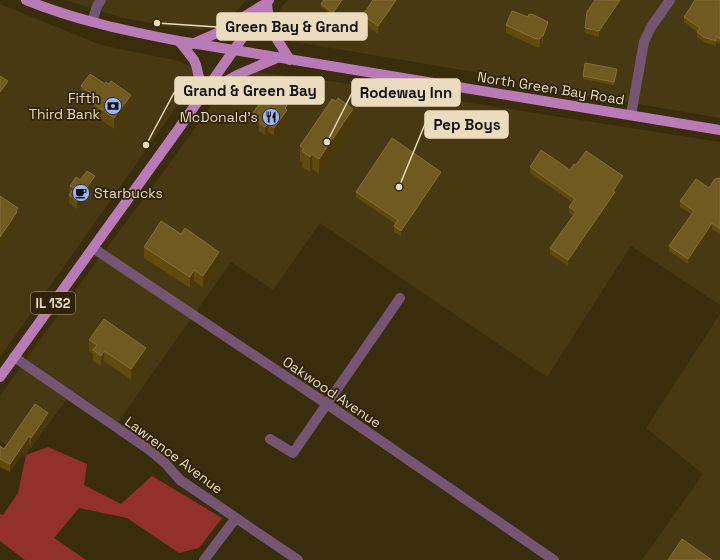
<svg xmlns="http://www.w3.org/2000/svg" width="720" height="560" viewBox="0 0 720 560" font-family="'Space Grotesk',sans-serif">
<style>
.built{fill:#483912}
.forest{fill:#92312c}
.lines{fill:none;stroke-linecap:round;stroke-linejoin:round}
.minor{stroke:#745674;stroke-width:10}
.major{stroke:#b87bb8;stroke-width:10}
.wall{fill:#604b0d}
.shaded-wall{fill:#4b3805}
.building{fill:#6f5b20;stroke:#826f39}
.labels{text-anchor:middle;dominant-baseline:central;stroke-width:3.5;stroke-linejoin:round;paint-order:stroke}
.shield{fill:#302302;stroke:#b2a485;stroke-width:1}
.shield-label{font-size:13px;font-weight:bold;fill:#eadcbd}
.street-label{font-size:14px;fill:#eadcbd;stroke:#302302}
.poi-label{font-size:14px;fill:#eadcbd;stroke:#302302;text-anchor:end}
.leader{fill:none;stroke:#eadcbd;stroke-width:1.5}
.callout-dot{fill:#eadcbd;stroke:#302302;stroke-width:1.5}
.callout{fill:#eadcbd;stroke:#eadcbd;stroke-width:1.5}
.callout-label{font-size:15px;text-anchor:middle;font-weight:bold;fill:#111}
</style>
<rect width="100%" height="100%" fill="#3a2d0c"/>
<path class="built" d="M65 0H246L226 23 216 28 201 30 166 26 123 18Z
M288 0H720V118L531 86 486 74 290 41 281 36 277 32 276 25 277 16 281 8Z
M0 4 101 45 179 61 191 67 193 73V79L187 92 0 357Z
M255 72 337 82 720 142V305L631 246 547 377 320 223 273 290 231 262 118 422 73 391 24 457 0 441V396L94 265 162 174 218 96 228 85 242 76Z
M720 314V560H642L703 474 646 428Z"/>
<path class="forest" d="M48 447 87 464 84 485 121 504 152 476 222 518 199 548 179 553 127 518 79 508 54 538 86 560H25L0 541V514L3 515 18 493 26 455Z"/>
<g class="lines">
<path class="minor" d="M92 22 97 6 101 0
M631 115 644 42 651 27 670 0
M93 248 327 404 554 560
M14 357 148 449 165 463 180 480 298 560
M270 439 293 453 400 298
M204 560 236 518"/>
<path class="major" d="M26 0C75 20 127 31 179 41L720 130
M267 3 269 23 273 33 290 60
M179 41 194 60 196 65 203 94
M192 44 217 33 263 5
M207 92 237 75 277 58
M0 377 177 131 269 0"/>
</g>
<path class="wall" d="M344 0 333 16 321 7V4Z
M401 0 378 34 363 23V15Z
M595 0H624L599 37 585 33V28Z
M720 0V44L716 42V46L704 42 697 37V32L684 22V17Z
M506 25 548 30 543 44 542 43 540 47H536L506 33Z
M617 72 614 85 583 79V76Z
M81 86 131 106 114 129 94 115V106L81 97Z
M263 96 287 105V118L274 136 268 132 265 135 259 131V126L253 121V113L263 99Z
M353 124 319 174 312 169 310 172 302 167V162L300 161V146Z
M576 165 623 182 615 193V198L568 266 550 254V248L573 216 569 213V207L572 202 530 173V167L570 170Z
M441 177 401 236 394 232V226L396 224 356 197V192Z
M720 178V234L712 229 688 264 669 251V246L691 214 680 207V201L709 188Z
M80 180 95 184 77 209 69 203 70 186Z
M144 247 219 263 203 287 194 281 190 288 144 258Z
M89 340 146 358 131 380 104 361 101 366 93 361V354L89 351Z
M48 421 31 446 29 444 10 472 0 467V446L4 449Z"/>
<path class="shaded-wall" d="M342 0H344L333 16V13Z
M396 0H401L378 34V26Z
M620 0H624L599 37V31Z
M548 22V30L543 44V36Z
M542 35V43L540 47V39Z
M8 81V89L0 100V92Z
M131 95V106L114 129V118Z
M287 102V106V105V118L274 136V128L285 108Z
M353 109V124L319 174V159Z
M268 124V132L265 135V127Z
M312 154V169L310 172V157Z
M441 172V177L401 236V231Z
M95 176V184L77 209V201Z
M623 176V182L615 193V198L568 266V260L613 191Z
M18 208 17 220 0 245V237Z
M712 223V229L688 264V259Z
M219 252V263L203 287V276Z
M194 270V281L190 288V277Z
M146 348V358L131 380V369Z
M104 351V361L101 366V356Z
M48 413V421L31 446V438Z
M29 436V444L10 472V464Z"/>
<path class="building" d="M324 0H342L333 13 321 4Z
M373 0H396L378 26 363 15Z
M595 0H620L599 31 585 28 587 12Z
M695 0H720V39L716 36V41L704 37 697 32 700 28 684 17Z
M512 11 528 17 529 14 534 15 548 22 543 36 542 35 540 39H536L506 25Z
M585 63 617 69 614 82 583 76Z
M90 74 105 84 106 82 109 84 111 81 131 95 114 118 94 104 97 100 95 98 96 97 81 86Z
M0 76 8 81 0 92Z
M268 89 287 102 286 104 287 105 285 108 287 110 274 128 268 124 265 127 259 123 261 119 253 113 264 97 263 96Z
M338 98 353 109 319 159 312 154 310 157 302 151 304 149 300 146 332 99 336 101Z
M392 138 441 172 401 231 394 226 398 220 356 192Z
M541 150 570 170 574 164 576 165 586 151 623 176 613 191 615 192 568 260 550 248 576 212 569 207 575 199 530 167Z
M87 171 95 176 77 201 69 195 74 188 70 186 76 177 80 180Z
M720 178V229L712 223 688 259 669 246 694 211 680 201 696 179 709 188 715 179Z
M0 196 18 208 16 211 17 212 0 237Z
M161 221 181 234 185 228 219 252 203 276 194 270 190 277 144 247Z
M104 319 146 348 131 369 104 351 101 356 93 350 97 345 89 340Z
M35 404 48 413 31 438 29 436 10 464 0 459V446L4 449Z
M682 539 712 560H668Z"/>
<defs>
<symbol id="bank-disc" viewBox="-11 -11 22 22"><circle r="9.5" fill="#98b6fd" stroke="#302302"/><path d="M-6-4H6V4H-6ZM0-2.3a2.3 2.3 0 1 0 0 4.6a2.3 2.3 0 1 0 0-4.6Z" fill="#111"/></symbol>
<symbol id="restaurant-disc" viewBox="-11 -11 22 22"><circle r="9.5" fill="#98b6fd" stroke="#302302"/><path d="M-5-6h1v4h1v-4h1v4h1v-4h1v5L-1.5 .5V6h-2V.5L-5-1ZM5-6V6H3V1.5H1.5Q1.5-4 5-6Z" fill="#111"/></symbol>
<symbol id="cafe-disc" viewBox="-11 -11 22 22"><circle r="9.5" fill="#98b6fd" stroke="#302302"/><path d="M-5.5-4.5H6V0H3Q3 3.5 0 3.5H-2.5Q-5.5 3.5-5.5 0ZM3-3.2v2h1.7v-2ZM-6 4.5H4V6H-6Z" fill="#111"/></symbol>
</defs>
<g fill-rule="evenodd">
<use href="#bank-disc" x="103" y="96" width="20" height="20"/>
<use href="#restaurant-disc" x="261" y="107" width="20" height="20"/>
<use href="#cafe-disc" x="71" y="183" width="20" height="20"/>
</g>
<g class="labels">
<rect class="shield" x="31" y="292" width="44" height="22" rx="3"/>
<g class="shield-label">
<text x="53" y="303">IL 132</text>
</g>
<g class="street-label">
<text transform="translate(551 88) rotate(9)">North Green Bay Road</text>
<text transform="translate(332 392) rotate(34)">Oakwood Avenue</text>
<text transform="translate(174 455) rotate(37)">Lawrence Avenue</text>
</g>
<g class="poi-label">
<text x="100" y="98">Fifth<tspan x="100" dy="16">Third Bank</tspan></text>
<text x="258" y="117">McDonald's</text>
<text x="94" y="193" text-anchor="start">Starbucks</text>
</g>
</g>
<path class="leader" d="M157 23L217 27M146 145L175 91M327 142L352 93M399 187L425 124"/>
<g class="callout-dot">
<circle cx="157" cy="23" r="4"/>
<circle cx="146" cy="145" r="4"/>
<circle cx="327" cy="142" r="4"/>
<circle cx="399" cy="187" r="4"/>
</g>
<g class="callout">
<rect x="217" y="13" width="150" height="27" rx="4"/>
<rect x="175" y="77" width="149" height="27" rx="4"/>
<rect x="352" y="79" width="108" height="27" rx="4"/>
<rect x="425" y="111" width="83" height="27" rx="4"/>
</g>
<g class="callout-label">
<text x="292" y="32">Green Bay &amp; Grand</text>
<text x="250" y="96">Grand &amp; Green Bay</text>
<text x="406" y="98">Rodeway Inn</text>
<text x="467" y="130">Pep Boys</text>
</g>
</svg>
